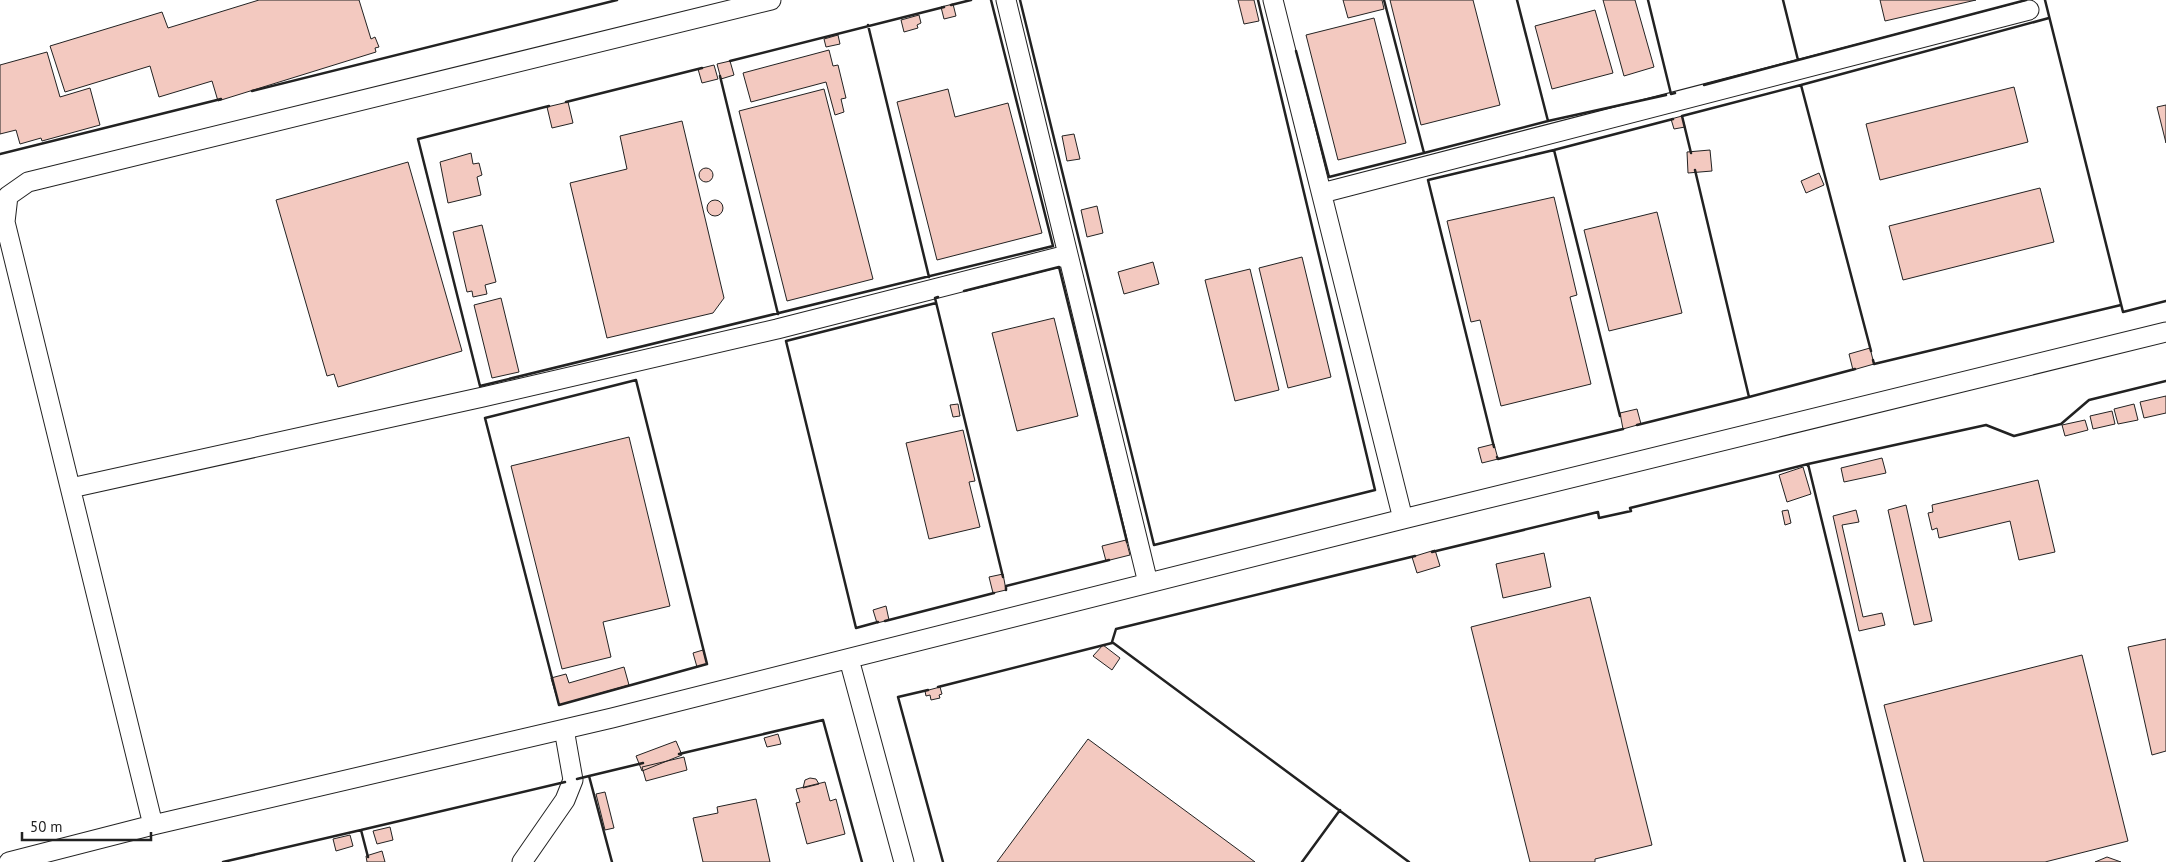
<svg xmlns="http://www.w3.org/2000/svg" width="2166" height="862" viewBox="0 0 2166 862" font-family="'PT Sans',sans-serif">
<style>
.building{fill:#f3c9c0;stroke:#222}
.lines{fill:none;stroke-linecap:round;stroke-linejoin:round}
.minor-casing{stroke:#222;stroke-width:21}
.minor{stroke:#fff;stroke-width:19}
.wall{stroke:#222;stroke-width:2.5}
</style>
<rect width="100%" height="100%" fill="#fff"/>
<path class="building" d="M259 0H359L371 39 375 37 379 47 375 48 376 52 218 101 212 81 159 97 150 66 65 92 50 46 162 12 168 28Z
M1238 0H1254L1259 21 1244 24Z
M1343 0H1382L1384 9 1348 18Z
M1390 0H1473L1500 105 1421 125Z
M1603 0H1635L1654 67 1624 76Z
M1880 0H1976L1885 21Z
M953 4 956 16 944 19 941 7Z
M1595 10 1613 73 1552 89 1535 26Z
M919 15 921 23 917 25 918 28 904 32 901 20Z
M1374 18 1406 143 1338 160 1306 35Z
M838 35 840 44 826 47 824 39Z
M829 50 833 66 838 65 846 98 841 99 844 112 835 115 826 82 751 102 743 73Z
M47 52 60 97 90 88 100 125 42 141 41 138 20 144 16 130 0 134V65Z
M730 61 734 75 721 79 717 64Z
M714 65 718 79 702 83 698 69Z
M2014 87 2028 142 1880 180 1866 124Z
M824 89 873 279 787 301 739 111Z
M948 89 955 117 1008 103 1042 233 937 260 897 102Z
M568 102 573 123 552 128 547 107Z
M2166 105V143L2157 107Z
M1682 116 1685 127 1674 129 1671 119Z
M682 121 724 298 713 313 607 338 570 183 627 169 620 136Z
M1074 134 1080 159 1067 161 1062 136Z
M1710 150 1712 171 1688 173 1687 152Z
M471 153 473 164 479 163 482 175 477 177 481 195 448 203 440 162Z
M408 162 462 351 338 387 334 374 327 376 276 200Z
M699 175a7 7 0 1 1 14 0a7 7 0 1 1-14 0Z
M1819 173 1824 185 1806 193 1801 181Z
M2040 188 2054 242 1903 280 1889 226Z
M1554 197 1577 295 1570 297 1591 384 1501 406 1480 320 1471 322 1447 221Z
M707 208a8 8 0 1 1 16 0a8 8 0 1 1-16 0Z
M1097 206 1103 233 1087 237 1081 210Z
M1657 212 1682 313 1609 331 1584 230Z
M482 225 496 282 485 285 487 294 473 297 472 291 467 292 453 232Z
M1302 257 1331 377 1288 388 1259 268Z
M1153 262 1159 284 1124 294 1118 272Z
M1250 269 1279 390 1235 401 1205 280Z
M501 298 519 372 492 378 474 305Z
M1054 318 1078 416 1017 431 992 333Z
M1870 348 1874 364 1853 370 1849 354Z
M2166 396V413L2144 418 2140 402Z
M958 404 960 416 953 417 950 405Z
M2134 404 2138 420 2118 424 2114 409Z
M1637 409 1641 424 1623 429 1620 413Z
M2112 411 2115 424 2093 429 2090 416Z
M2085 420 2088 430 2065 436 2062 425Z
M963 430 975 481 969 482 980 527 929 539 906 443Z
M629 437 670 606 603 622 611 657 562 669 511 466Z
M1494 444 1498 459 1482 463 1478 448Z
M1882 458 1886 473 1844 482 1841 468Z
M1803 467 1811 494 1787 502 1779 475Z
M2038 480 2055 552 2019 560 2010 521 1939 538 1937 528 1932 530 1928 513 1933 512 1932 505Z
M1906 505 1932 621 1914 625 1888 510Z
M1788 510 1791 523 1785 525 1782 511Z
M1856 510 1859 522 1842 525 1863 617 1882 613 1885 625 1859 631 1833 516Z
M1126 540 1130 555 1106 561 1102 546Z
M1435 550 1440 566 1417 573 1412 557Z
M1544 553 1551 587 1503 598 1496 564Z
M1003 574 1006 590 993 593 989 577Z
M1590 597 1652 845 1595 859V862H1530L1471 627Z
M886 606 889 620 877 623 873 610Z
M2166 639V751L2152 755 2128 647Z
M1103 645 1120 658 1112 670 1093 656Z
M703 650 707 664 697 667 693 653Z
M2082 655 2128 841 2045 862H1924L1884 705Z
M624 667 629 685 559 705 551 678 566 674 569 683Z
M940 687 942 694 939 695 940 698 931 700 930 695 926 696 925 691Z
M778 734 781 744 767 747 764 738Z
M1088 739 1255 862H997Z
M676 741 682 755 642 771 636 756Z
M684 757 687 770 646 781 642 767Z
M810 778 816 779 819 784 803 788 805 780Z
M825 782 830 801 836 799 845 834 807 844 796 803 800 802 796 789Z
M605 792 614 828 605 830 596 794Z
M756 799 770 862H703L693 818 718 813 717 807Z
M390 827 393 840 377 844 373 831Z
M350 835 353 846 336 851 333 839Z
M382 851 385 862H367L366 856Z
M2107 857 2121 862H2095Z"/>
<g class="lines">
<defs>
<path id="minor" d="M1006 0 1148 583
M1273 0 1403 519
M1322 193 2029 10
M71 488 483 397 777 329 1067 255
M849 659 904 862
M153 825 5 222 8 196 28 182 771 0
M9 862 153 825 612 718 1403 519 2166 332
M522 862 565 800 573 780 564 729"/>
</defs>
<use href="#minor" class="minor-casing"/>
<use href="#minor" class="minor"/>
<path class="wall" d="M1020 0 1154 545 1375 490 1258 0
M1384 0 1424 153 1548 121
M1517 0 1548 121 1666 95
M1648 0 1671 94 1675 93
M1783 0 1798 60 2026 0
M2045 0 2123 312 2166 301
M951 5 971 0
M868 25 929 277
M1296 51 1329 177 1424 153
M730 61 944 7
M720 76 778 314
M1704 85 1798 60
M252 91 617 0
M566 102 702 68
M549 106 418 139 480 386 1053 246 991 0
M1691 153 1682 116 1801 85
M0 154 221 99
M1695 170 1749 397 1855 369
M964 291 1059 267 1127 542
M938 297 935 298 1003 577
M1871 351 1801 85 2049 18
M1873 360 1874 364 2121 305
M636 380 707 664 559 705 485 418Z
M1620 416 1554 150 1673 119
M1637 425 1749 397
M1494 447 1428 180 1554 150
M1497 457 1498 459 1623 429
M1808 466V464L1986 425 2014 436 2061 424 2089 400 2166 381
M1432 552 1598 512 1599 518 1631 511 1630 508 1808 464 1905 862
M1006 590V586L1109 560
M885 621 994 593
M878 622 856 628 786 341 936 303
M938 687 1112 643
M928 690 898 697 943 862
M679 754 823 720 862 862
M589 776 643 763
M577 779 589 776 612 862
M361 830 565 782
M223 862 361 830 368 857
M1302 862 1340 810
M1409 862 1112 642 1116 629 1415 556"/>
</g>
<path d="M22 832v8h129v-8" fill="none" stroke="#222222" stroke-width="2.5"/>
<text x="30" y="832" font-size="15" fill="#222222" stroke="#ffffff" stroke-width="4" paint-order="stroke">50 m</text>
</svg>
